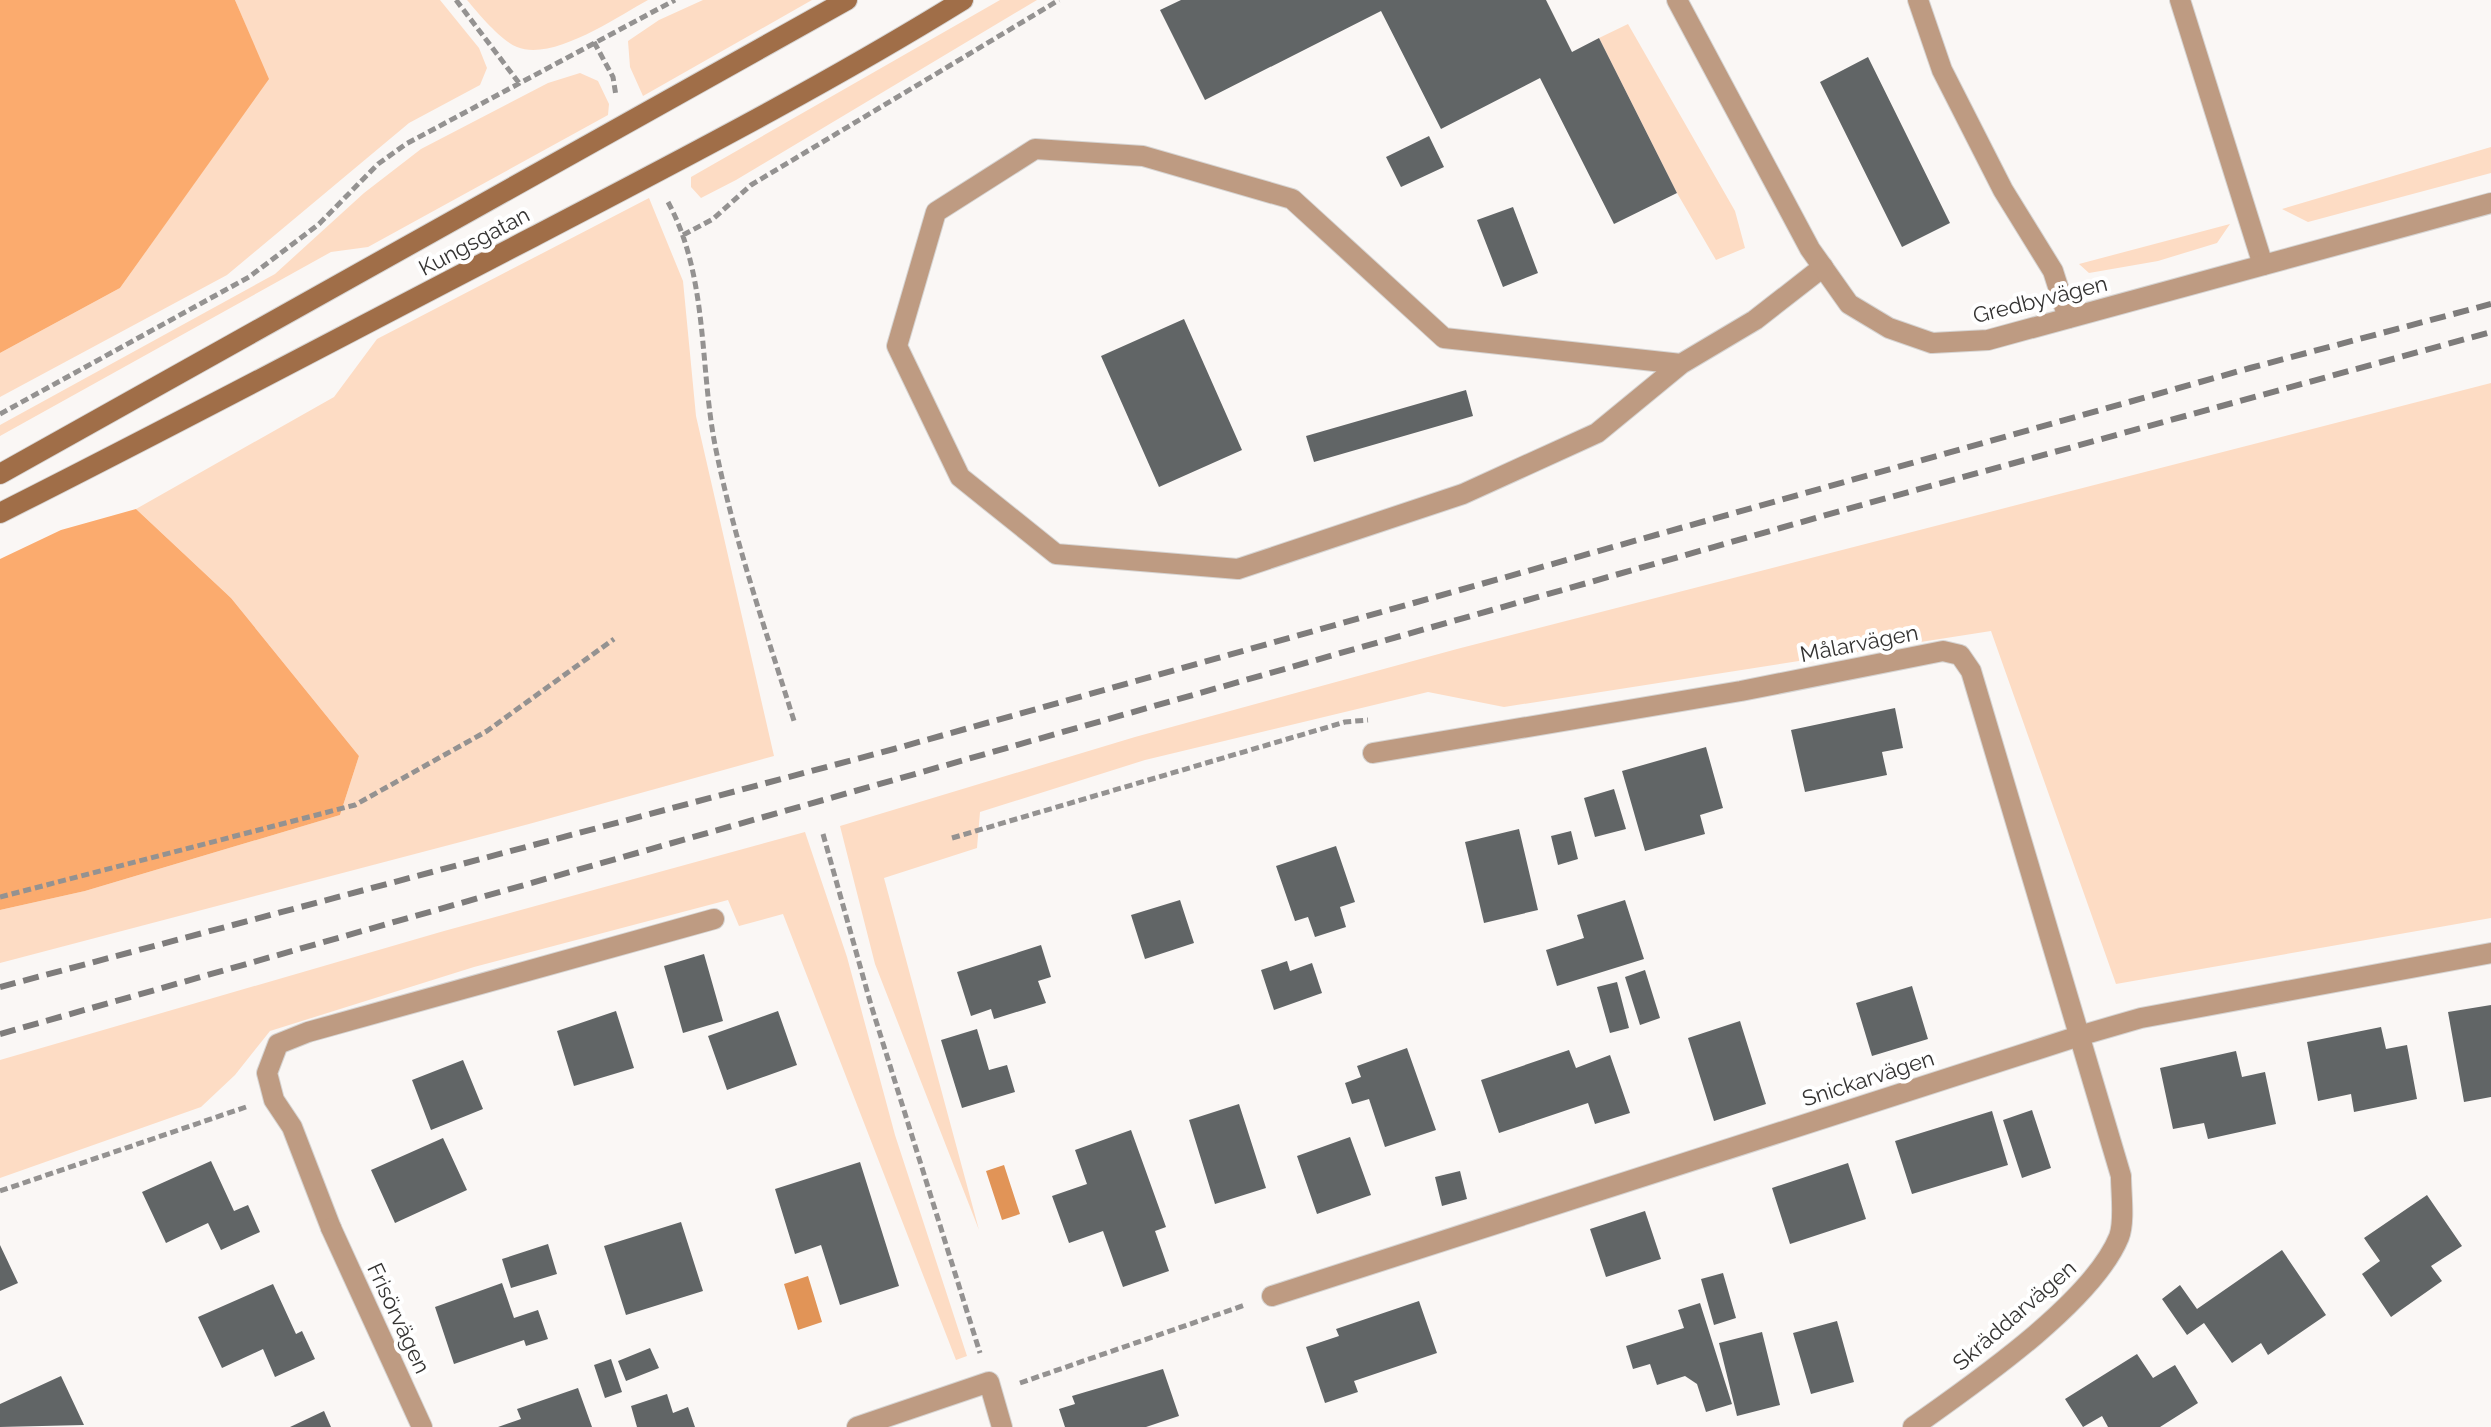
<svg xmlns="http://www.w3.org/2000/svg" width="2491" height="1427" viewBox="0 0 2491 1427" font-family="Raleway,sans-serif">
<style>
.green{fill:#fddcc4}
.forest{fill:#fbab6e}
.water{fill:#e19457}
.building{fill:#616566}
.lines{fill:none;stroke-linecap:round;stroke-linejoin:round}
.lane-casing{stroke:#d6d4d2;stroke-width:22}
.street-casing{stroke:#d6d4d2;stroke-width:22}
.secondary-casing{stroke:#d6d4d2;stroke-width:22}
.path{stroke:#949291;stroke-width:5;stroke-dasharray:8 4;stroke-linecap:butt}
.lane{stroke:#be9b82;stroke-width:20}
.street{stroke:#be9b82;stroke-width:20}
.secondary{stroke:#a06e48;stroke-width:20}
.rail{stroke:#7e7c7b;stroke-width:6;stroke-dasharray:16 8;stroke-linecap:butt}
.labels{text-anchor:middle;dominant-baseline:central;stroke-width:8;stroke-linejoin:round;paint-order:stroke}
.street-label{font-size:22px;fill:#343332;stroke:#fff}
</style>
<rect width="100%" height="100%" fill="#faf7f5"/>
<path class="green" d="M235 0H440L479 48 487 68 480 85 409 123 227 275 0 397V353L120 288 268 79Z
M467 0H648C617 17 552 62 517 47 500 40 479 14 467 0Z
M703 0H812L643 96 630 67 628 41 659 20Z
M1000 0H1037L736 180 701 198 691 187V177Z
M1628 24 1735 211 1745 248 1716 260 1677 193 1599 38Z
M580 73 598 81 609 104 608 115 368 247 331 252 0 436V425L275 274 364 193 421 149 548 83Z
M2491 147V173L2308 222 2282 209Z
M649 198 683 281 696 416 774 756 529 824 0 963V910L85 891 340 815 359 756 231 598 136 509 334 397 377 339Z
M2230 224 2217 243 2158 261 2089 273 2079 264Z
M2491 383V918L2116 984 1991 631 1504 707 1428 692 1145 760 980 812 977 848 884 878 979 1230 875 964 840 826 1135 737 1457 649Z
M805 832 847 957 895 1135 967 1356 956 1360 783 914 739 926 728 900 474 967 270 1031 235 1075 201 1107 0 1178V1060L444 931Z"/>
<path class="forest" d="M0 0H235L269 79 120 288 0 353Z
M136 509 231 598 359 756 340 815 85 891 0 910V559L61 530Z"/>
<path class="water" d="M1004 1165 1020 1214 1002 1220 986 1171Z
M808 1276 822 1322 798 1330 784 1284Z"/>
<path class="building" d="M1181 0H1546L1572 52 1599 38 1677 193 1614 224 1540 78 1441 129 1381 11 1205 100 1160 10Z
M1868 57 1950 223 1902 247 1820 82Z
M1429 136 1444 167 1401 187 1386 157Z
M1513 207 1538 273 1503 287 1477 220Z
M1184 319 1242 450 1159 487 1101 356Z
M1466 390 1473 416 1314 462 1306 436Z
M1895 708 1903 748 1882 752 1887 775 1805 792 1791 730Z
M1706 747 1723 808 1700 815 1705 834 1645 851 1622 771Z
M1614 789 1626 829 1595 837 1584 798Z
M1519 829 1538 910 1484 923 1465 842Z
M1571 831 1578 859 1558 865 1551 836Z
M1336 846 1355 902 1340 907 1346 927 1315 937 1308 917 1295 921 1276 866Z
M1180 900 1194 943 1145 959 1131 915Z
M1625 900 1644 959 1557 986 1546 950 1584 938 1577 915Z
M1041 945 1051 977 1038 981 1046 1003 994 1019 991 1009 971 1016 957 972Z
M704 954 723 1021 683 1033 664 966Z
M1287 961 1290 971 1312 963 1322 993 1274 1010 1261 970Z
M1645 970 1660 1018 1640 1025 1625 977Z
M1617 982 1629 1028 1610 1033 1597 987Z
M1912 986 1928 1039 1872 1056 1856 1003Z
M2491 1005V1097L2464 1102 2448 1012Z
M616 1011 634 1068 574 1086 557 1031Z
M778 1011 797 1065 727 1090 708 1036Z
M1740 1021 1766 1104 1714 1121 1688 1038Z
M2381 1027 2386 1049 2407 1045 2417 1099 2354 1112 2351 1094 2318 1101 2307 1042Z
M977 1029 989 1070 1007 1065 1015 1092 962 1108 941 1040Z
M1407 1048 1436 1130 1385 1147 1369 1099 1352 1104 1345 1083 1361 1077 1357 1066Z
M1569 1050 1576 1068 1610 1055 1630 1113 1595 1124 1588 1103 1499 1133 1481 1080Z
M2236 1051 2242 1077 2265 1072 2276 1124 2208 1139 2204 1123 2173 1129 2160 1068Z
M463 1060 483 1109 431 1130 412 1080Z
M1239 1104 1266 1188 1215 1204 1189 1120Z
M2032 1110 2051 1168 2022 1178 2003 1120Z
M1992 1111 2008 1165 1912 1194 1895 1141Z
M1131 1130 1166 1227 1155 1231 1169 1271 1123 1287 1103 1231 1069 1243 1052 1196 1087 1184 1075 1150Z
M1350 1137 1371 1195 1317 1214 1297 1156Z
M443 1138 467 1190 395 1223 371 1170Z
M211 1161 234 1211 248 1205 260 1232 221 1250 208 1223 166 1243 142 1192Z
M860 1162 899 1286 840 1305 821 1245 795 1254 775 1189Z
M1848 1163 1866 1219 1790 1244 1772 1188Z
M1460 1171 1467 1199 1442 1206 1435 1177Z
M2427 1195 2462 1246 2431 1266 2442 1281 2391 1317 2362 1274 2380 1261 2364 1238Z
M1645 1211 1661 1259 1606 1277 1590 1229Z
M681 1222 703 1291 626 1315 604 1246Z
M548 1244 557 1274 511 1288 502 1259Z
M0 1245 18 1283 0 1291Z
M2282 1250 2326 1315 2268 1355 2261 1343 2232 1363 2204 1323 2187 1335 2162 1299 2180 1285 2197 1309Z
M1723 1273 1736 1318 1714 1325 1701 1279Z
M502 1283 514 1318 538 1310 548 1339 526 1346 524 1340 454 1364 435 1307Z
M273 1284 296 1334 302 1331 315 1359 275 1377 263 1349 222 1368 198 1317Z
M1419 1301 1437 1353 1354 1381 1358 1392 1325 1403 1306 1347 1339 1336 1336 1329Z
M1700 1303 1732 1404 1706 1412 1697 1384 1685 1376 1657 1385 1650 1364 1633 1369 1626 1346 1684 1328 1678 1310Z
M1837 1321 1854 1382 1811 1394 1793 1333Z
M1762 1332 1780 1405 1737 1416 1719 1343Z
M650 1348 659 1368 626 1381 618 1361Z
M2137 1354 2153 1378 2175 1365 2198 1403 2160 1427H2108L2102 1416 2083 1427 2065 1399Z
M611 1359 622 1392 605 1398 594 1365Z
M1163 1369 1179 1416 1146 1427H1065L1059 1409 1075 1404 1072 1396Z
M61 1376 84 1425 0 1427V1404Z
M578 1388 592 1427H498L521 1419 517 1409Z
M667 1394 673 1413 688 1407 695 1427H637L631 1406Z
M324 1411 331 1427H290Z"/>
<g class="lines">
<defs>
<path id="lane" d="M1918 0 1942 70 2003 190 2053 271 2068 318
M2180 0 2263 265
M1681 364 1444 338 1292 199 1143 156 1035 149 936 212 897 346 960 477 1056 554 1238 569 1463 494 1597 433 1681 364 1755 320 1823 267
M331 1228 292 1127 274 1100 267 1073 278 1044 308 1032 714 919"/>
<path id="street" d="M1677 0 1810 249 1849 304 1889 328 1932 343 1988 340 2491 203
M1373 753 1741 691 1943 651 1960 655 1971 671 2121 1176C2121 1194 2125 1221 2119 1237 2092 1303 1972 1385 1913 1427
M331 1228 422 1427
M1272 1296 2079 1036 2141 1018 2491 953
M857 1427 989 1382 1002 1427"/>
<path id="secondary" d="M0 474 847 0
M0 513C179 423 355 329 533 237 678 161 824 86 963 0"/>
</defs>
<use href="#lane" class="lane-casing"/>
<use href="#street" class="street-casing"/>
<use href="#secondary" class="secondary-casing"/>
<path class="path" d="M456 0 519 83
M594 42 613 77 616 96
M668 202C709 278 699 368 716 450 735 543 767 634 795 724
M683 235 713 219 751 185 1059 0
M0 414 249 277 319 224 378 164 406 144 675 0
M823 834 871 1005 980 1353
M952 838 1345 722 1368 720
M0 897 355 805 487 731 614 639
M0 1191 246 1107
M1020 1383 1245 1305"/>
<use href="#lane" class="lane"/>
<use href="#street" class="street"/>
<use href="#secondary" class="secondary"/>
<path class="rail" d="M0 987 894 749 2250 368 2491 304
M0 1034 1865 504 2491 332"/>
</g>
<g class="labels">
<g class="street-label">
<text transform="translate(474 241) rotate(-28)">Kungsgatan</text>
<text transform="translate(2040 299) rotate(-14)">Gredbyvägen</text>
<text transform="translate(1859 643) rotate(-11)">Målarvägen</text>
<text transform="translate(1868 1078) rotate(-18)">Snickarvägen</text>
<text transform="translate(2014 1315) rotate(-41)">Skräddarvägen</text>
<text transform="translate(399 1318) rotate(65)">Frisörvägen</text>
</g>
</g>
</svg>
